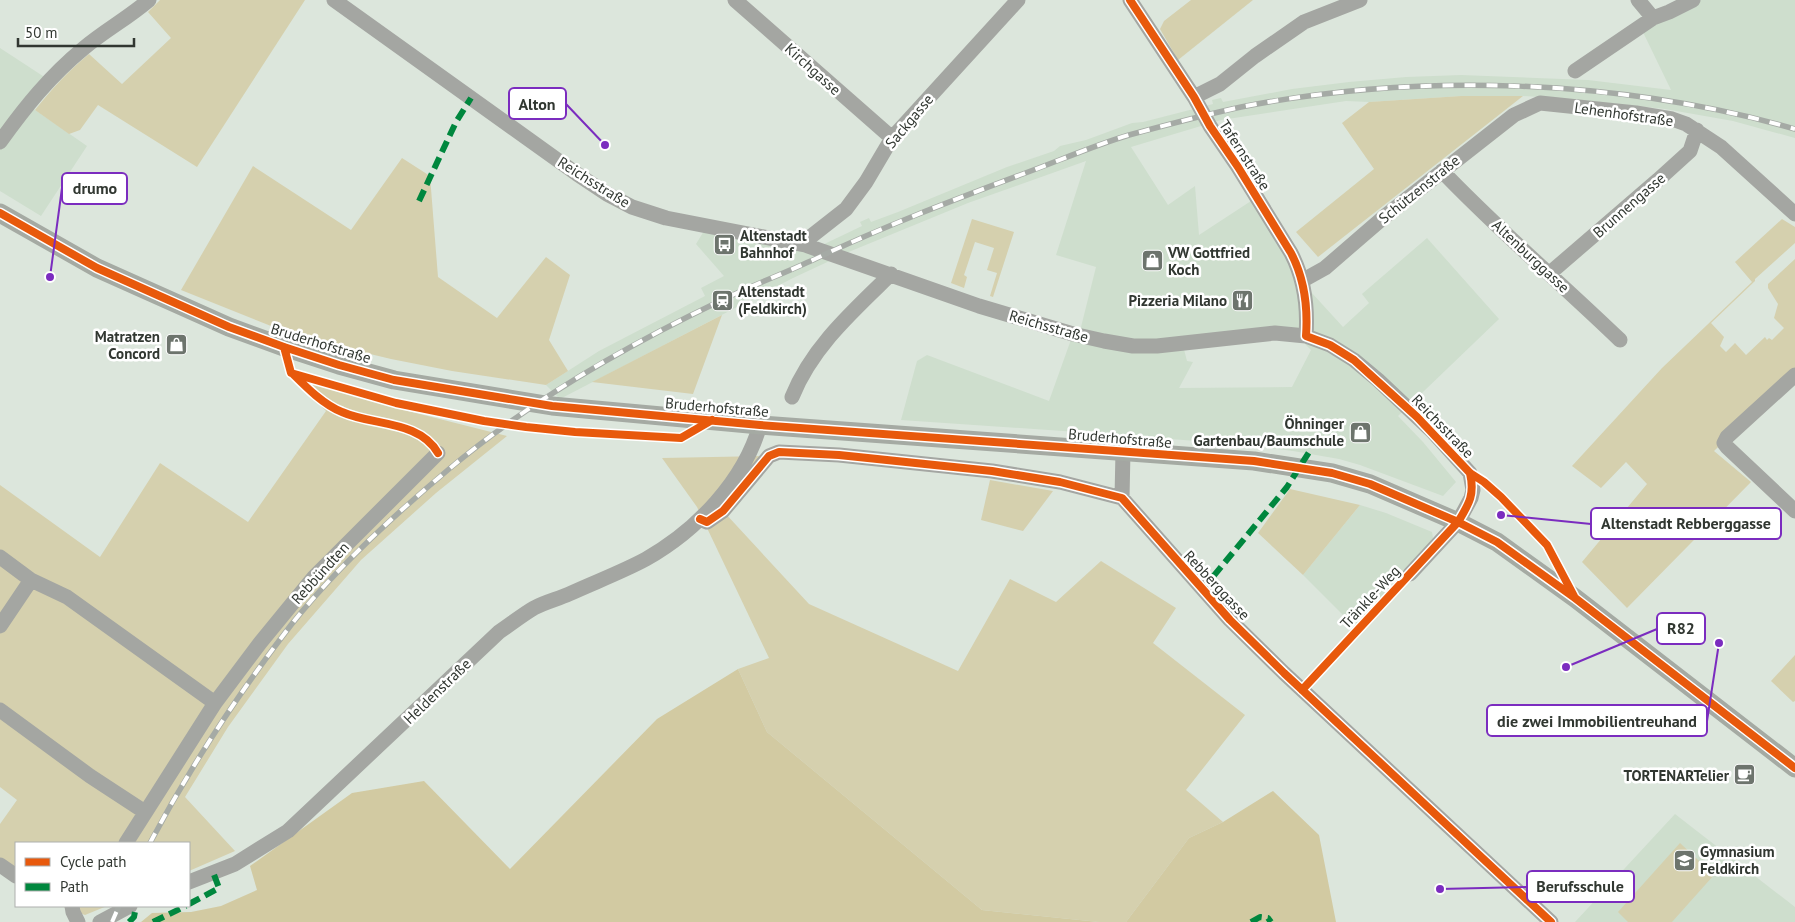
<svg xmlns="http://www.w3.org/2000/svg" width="1795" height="922" viewBox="0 0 1795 922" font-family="'PT Sans',sans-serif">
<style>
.built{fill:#cedecd;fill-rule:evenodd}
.green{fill:#d5d0ae}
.forest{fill:#d2caa2}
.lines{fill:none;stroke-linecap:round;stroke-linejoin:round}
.minor{stroke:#a4a6a2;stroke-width:15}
.major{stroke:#a5aaa3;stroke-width:19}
.rail-casing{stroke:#a5aaa5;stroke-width:5.5}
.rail{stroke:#fff;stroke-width:4;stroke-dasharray:11;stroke-linecap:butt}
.quiet{stroke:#00873e;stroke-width:6;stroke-dasharray:12 6;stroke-linecap:butt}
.cycleway-casing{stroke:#fff;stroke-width:11}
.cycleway{stroke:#e8590c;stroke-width:8}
.labels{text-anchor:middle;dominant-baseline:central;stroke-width:5;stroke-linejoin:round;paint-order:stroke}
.street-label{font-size:15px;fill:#313731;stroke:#fff}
.poi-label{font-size:15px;font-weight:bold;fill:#313731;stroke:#fff;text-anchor:start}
.leader{fill:none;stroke:#7b2cbf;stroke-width:2}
.callout-dot{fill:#7b2cbf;stroke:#fff;stroke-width:2}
.callout{fill:#fff;stroke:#7b2cbf;stroke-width:2}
.callout-label{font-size:16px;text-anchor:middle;font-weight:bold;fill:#313731}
</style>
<rect width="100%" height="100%" fill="#dce6dc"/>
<path class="built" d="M1693 0H1795V138L1733 121 1665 109 1569 99 1523 96H1461L1369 102 1346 101 1221 120 1131 147 1168 205 1195 186 1199 235 1251 201 1311 292 1343 327 1369 303 1362 294 1427 238 1499 319 1398 416 1423 442 1456 482 1443 496 1360 465 1339 459 1293 451 1246 445 1121 435 901 420 917 361 927 355 1049 401 1073 334 1079 335 1096 267 1056 255 1086 161 968 203 851 251 793 278 560 399 546 385 599 351 705 296 701 288 724 276 696 244 707 226 816 248 862 226 860 222 869 218 871 222 898 212 1007 167 1054 151 1060 146 1086 140 1132 123 1143 122 1213 104 1212 100 1221 98 1223 102 1292 89 1349 82 1406 77 1461 75 1588 80 1671 90 1640 26ZM1291 330 1311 350 1292 387 1179 388 1193 362 1187 361 1181 338Z
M0 48 49 80 28 105 87 146 41 216 0 191Z
M1360 505 1386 513 1432 532 1433 538 1414 563 1356 628 1303 575Z
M1675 814 1795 907V922H1575Z"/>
<path class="green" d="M160 0H305L197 167 98 105 80 130 69 134 35 110C52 89 68 71 89 54L122 84 171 38 148 12Z
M1191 0H1253L1178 60 1160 29 1164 21Z
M1461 96H1523L1318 257 1296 232 1374 169 1342 123 1369 102Z
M402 158 430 176 438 277 497 318 546 257 570 275 549 340 568 371 546 385 452 371 391 359 316 341 276 328 181 290 253 166 351 230Z
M972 219 1014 232 993 297 990 296 997 273 987 270 994 248 975 242 964 275 967 277 964 288 951 283Z
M1782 219 1795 227V243L1755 279V281L1711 323 1724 337 1720 346 1726 352 1735 343 1746 355 1765 337 1767 340 1769 338 1772 340 1784 328 1774 318 1778 304 1768 288V284L1795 259V372L1714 451 1751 482 1627 608 1582 562 1647 484 1626 462 1601 488 1572 466 1662 368 1752 282 1735 262Z
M722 315 693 394 592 382Z
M286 372 408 411 507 436 436 493 361 560 288 644 228 727 185 797 235 851 189 871V843H16V876L0 865V824L17 800 0 787V485L100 557 160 463 248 522 326 411Z
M769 456 724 512 809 604 958 671 1010 579 1056 602 1101 561 1176 608 1153 643 1245 715 1186 790 1223 822 1189 838 1126 922H1099L982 910 767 732 738 669 769 658 697 507 662 458Z
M990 480 1053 491 1023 531 981 520Z
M1290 489 1360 505 1303 575 1258 533Z
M1795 655V701L1793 702 1771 681Z
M1680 843 1714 875 1672 922H1628L1618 912Z
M61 906H107L85 915Z"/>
<path class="forest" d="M738 669 767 732 982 910 1099 922H141L152 913 191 912 221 906 257 890 250 866 352 793 424 781 510 869 657 719Z
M1273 791 1319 835 1336 922H1126L1189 838 1223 822Z"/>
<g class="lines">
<path class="minor" d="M334 0 577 174 607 194 632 207 666 218 805 245 979 306 1073 334 1104 341 1133 346H1157L1275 333 1306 336 1330 345 1354 360 1378 380 1432 431 1470 473 1473 490 1471 498 1464 511 1458 522 1410 574
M735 0 892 138
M1130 0 1194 97 1210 126 1238 167 1291 253C1304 278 1308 308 1306 336
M1638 0 1653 18
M1575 71 1653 18 1669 12 1693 0
M1194 97 1220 84 1255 56 1304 22 1360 0
M0 142C25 107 50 76 84 48 104 31 128 18 149 0
M1442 171C1498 230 1561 283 1620 340
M805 245 809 238 846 209 866 182 892 138 1018 0
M1550 273 1658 180 1690 151 1697 130
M1301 279 1307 278 1325 268 1384 217 1514 115 1540 103 1636 113 1672 119 1686 124 1721 147 1795 214
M1795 375 1727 437 1724 443 1727 447 1795 511
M792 397C812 347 853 311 891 274
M1122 498 1123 451
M700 519 707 522 723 511 769 456 779 452 839 455 992 471 1060 482 1122 498 1230 620 1284 673 1551 922
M0 557 31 580 67 597 215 703
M0 626 31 580
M0 710 90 776 145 812
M126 843 215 703 260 643 314 577 438 453
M0 865 16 876
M189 882 235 864 288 831 499 632C511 624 522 615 534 608 545 602 558 599 569 594 595 582 622 572 646 559 697 530 744 481 760 425
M72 906 73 912 78 922
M100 922 130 906"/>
<path class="major" d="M0 213 97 268 229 327 284 347 339 365 394 380 552 406 760 425 1254 461 1332 473 1370 484 1458 522 1497 542 1575 598 1795 768"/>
<defs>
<path id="rail" d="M150 843C190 767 238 694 291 625 336 568 393 516 449 469 530 401 622 348 718 302 750 286 783 274 815 259 882 227 951 201 1020 175 1056 162 1092 146 1129 135 1166 125 1204 115 1241 107 1419 72 1620 79 1795 129
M112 922 119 906"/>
</defs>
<use href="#rail" class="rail-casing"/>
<use href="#rail" class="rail"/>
<path class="quiet" d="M419 201 456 122 471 98
M1202 590 1287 487 1311 449
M189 904 219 888 213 872
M129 922 134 917 136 906
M153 922 186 906
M1251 922 1260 917 1268 918 1271 922"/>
<defs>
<path id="cycleway" d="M1130 0 1194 97 1210 126 1238 167 1291 253C1304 278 1308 308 1306 336L1330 345 1354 360 1417 417 1470 473 1484 482 1501 497 1547 545 1574 596
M0 213 97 268 229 327 284 347 339 365 394 380 552 406 760 425 1254 461 1332 473 1370 484 1458 522 1497 542 1575 598 1795 768
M284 347 291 373 396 403 484 421 526 427 575 432 681 438 712 420
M293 374C307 388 324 405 342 412 373 426 419 420 438 453
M700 519 707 522 723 511 769 456 779 452 839 455 992 471 1060 482 1122 498 1230 620 1284 673 1551 922
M1302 690 1458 522C1469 504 1475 495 1470 473"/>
</defs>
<use href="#cycleway" class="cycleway-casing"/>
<use href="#cycleway" class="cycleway"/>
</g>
<defs>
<symbol id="bus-square" viewBox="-11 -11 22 22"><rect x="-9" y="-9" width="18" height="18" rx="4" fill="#6d746d" stroke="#fff"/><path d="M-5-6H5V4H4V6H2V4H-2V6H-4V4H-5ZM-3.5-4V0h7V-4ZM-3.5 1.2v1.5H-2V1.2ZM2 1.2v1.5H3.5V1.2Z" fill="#fff"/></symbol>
<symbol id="shop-square" viewBox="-11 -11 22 22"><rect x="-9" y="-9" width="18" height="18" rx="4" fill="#6d746d" stroke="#fff"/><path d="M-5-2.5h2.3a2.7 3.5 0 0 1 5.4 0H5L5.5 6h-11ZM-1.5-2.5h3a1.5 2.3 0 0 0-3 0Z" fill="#fff"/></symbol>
<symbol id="station-square" viewBox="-11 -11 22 22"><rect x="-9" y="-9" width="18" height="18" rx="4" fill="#6d746d" stroke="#fff"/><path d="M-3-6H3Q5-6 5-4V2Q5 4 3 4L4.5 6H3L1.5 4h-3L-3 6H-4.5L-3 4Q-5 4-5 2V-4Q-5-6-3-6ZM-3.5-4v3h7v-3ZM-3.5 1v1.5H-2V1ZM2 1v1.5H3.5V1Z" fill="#fff"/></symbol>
<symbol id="restaurant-square" viewBox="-11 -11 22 22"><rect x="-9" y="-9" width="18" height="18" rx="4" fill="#6d746d" stroke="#fff"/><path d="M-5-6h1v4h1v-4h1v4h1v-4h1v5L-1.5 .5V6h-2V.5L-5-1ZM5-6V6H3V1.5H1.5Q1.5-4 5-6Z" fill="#fff"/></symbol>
<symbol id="cafe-square" viewBox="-11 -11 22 22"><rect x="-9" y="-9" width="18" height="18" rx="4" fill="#6d746d" stroke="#fff"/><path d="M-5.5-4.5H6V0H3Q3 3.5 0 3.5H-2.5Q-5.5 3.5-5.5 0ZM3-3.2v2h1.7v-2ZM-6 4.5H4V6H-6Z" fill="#fff"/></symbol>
<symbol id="school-square" viewBox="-11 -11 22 22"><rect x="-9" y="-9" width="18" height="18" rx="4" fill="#6d746d" stroke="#fff"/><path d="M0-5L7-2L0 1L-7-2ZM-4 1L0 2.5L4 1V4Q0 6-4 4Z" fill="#fff"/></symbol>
</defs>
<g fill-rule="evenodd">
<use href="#bus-square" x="712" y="232" width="25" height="25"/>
<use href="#shop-square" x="1140" y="248" width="25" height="25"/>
<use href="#station-square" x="710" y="288" width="25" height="25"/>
<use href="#restaurant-square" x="1230" y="288" width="25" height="25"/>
<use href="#shop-square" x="164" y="332" width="25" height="25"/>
<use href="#shop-square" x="1348" y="420" width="25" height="25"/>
<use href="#cafe-square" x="1732" y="762" width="25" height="25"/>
<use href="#school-square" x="1672" y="848" width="25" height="25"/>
</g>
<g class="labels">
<g class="street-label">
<text transform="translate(813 69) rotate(42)">Kirchgasse</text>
<text transform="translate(1624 114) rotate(8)">Lehenhofstraße</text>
<text transform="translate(909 121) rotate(-50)">Sackgasse</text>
<text transform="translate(1245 155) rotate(57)">Tafernstraße</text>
<text transform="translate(594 182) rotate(32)">Reichsstraße</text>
<text transform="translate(1419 189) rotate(-39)">Schützenstraße</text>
<text transform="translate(1629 205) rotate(-41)">Brunnengasse</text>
<text transform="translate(1531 256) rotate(43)">Altenburggasse</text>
<text transform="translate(1049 326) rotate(16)">Reichsstraße</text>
<text transform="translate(321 343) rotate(17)">Bruderhofstraße</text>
<text transform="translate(717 407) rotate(5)">Bruderhofstraße</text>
<text transform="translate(1443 426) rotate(46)">Reichsstraße</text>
<text transform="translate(1120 438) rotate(5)">Bruderhofstraße</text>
<text transform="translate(320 573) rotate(-48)">Rebbündten</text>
<text transform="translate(1217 585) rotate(47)">Rebberggasse</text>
<text transform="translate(1370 597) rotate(-47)">Tränkle-Weg</text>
<text transform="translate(437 691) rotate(-44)">Heldenstraße</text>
</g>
<g class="poi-label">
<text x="740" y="235">Altenstadt<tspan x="740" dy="17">Bahnhof</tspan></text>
<text x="1168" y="252">VW Gottfried<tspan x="1168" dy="17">Koch</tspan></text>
<text x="738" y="291">Altenstadt<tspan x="738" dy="17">(Feldkirch)</tspan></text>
<text x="1227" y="300" text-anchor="end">Pizzeria Milano</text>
<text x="160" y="336" text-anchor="end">Matratzen<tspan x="160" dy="17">Concord</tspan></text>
<text x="1344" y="423" text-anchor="end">Öhninger<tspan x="1344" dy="17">Gartenbau/Baumschule</tspan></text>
<text x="1729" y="775" text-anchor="end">TORTENARTelier</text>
<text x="1700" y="851">Gymnasium<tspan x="1700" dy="17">Feldkirch</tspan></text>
</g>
</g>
<path class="leader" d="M605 145L566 104M50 277L62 188M1501 515L1591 524M1566 667L1657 629M1719 643L1707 721M1440 889L1527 887"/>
<g class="callout-dot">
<circle cx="605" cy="145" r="5"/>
<circle cx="50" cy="277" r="5"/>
<circle cx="1501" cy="515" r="5"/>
<circle cx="1566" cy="667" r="5"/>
<circle cx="1719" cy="643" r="5"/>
<circle cx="1440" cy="889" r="5"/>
</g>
<g class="callout">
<rect x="509" y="88" width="57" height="31" rx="5"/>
<rect x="62" y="173" width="65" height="31" rx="5"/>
<rect x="1591" y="508" width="190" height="31" rx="5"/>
<rect x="1657" y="613" width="48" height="31" rx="5"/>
<rect x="1487" y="705" width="220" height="31" rx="5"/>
<rect x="1527" y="871" width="107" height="31" rx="5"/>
</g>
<g class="callout-label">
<text x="537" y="110">Alton</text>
<text x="95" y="194">drumo</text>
<text x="1686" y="529">Altenstadt Rebberggasse</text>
<text x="1681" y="634">R82</text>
<text x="1597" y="727">die zwei Immobilientreuhand</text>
<text x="1580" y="892">Berufsschule</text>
</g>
<rect x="15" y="842" width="175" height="65" fill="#ffffff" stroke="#adafad"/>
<rect x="25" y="858" width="25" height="8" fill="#e8590c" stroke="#adafad"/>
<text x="60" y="867" font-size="15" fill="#313731">Cycle path</text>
<rect x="25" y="883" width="25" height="8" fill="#00873e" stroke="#adafad"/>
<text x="60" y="892" font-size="15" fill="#313731">Path</text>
<path d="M18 38v8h116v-8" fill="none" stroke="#313731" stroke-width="2.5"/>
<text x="25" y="38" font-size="15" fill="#313731" stroke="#ffffff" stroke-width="4" paint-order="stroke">50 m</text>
</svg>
